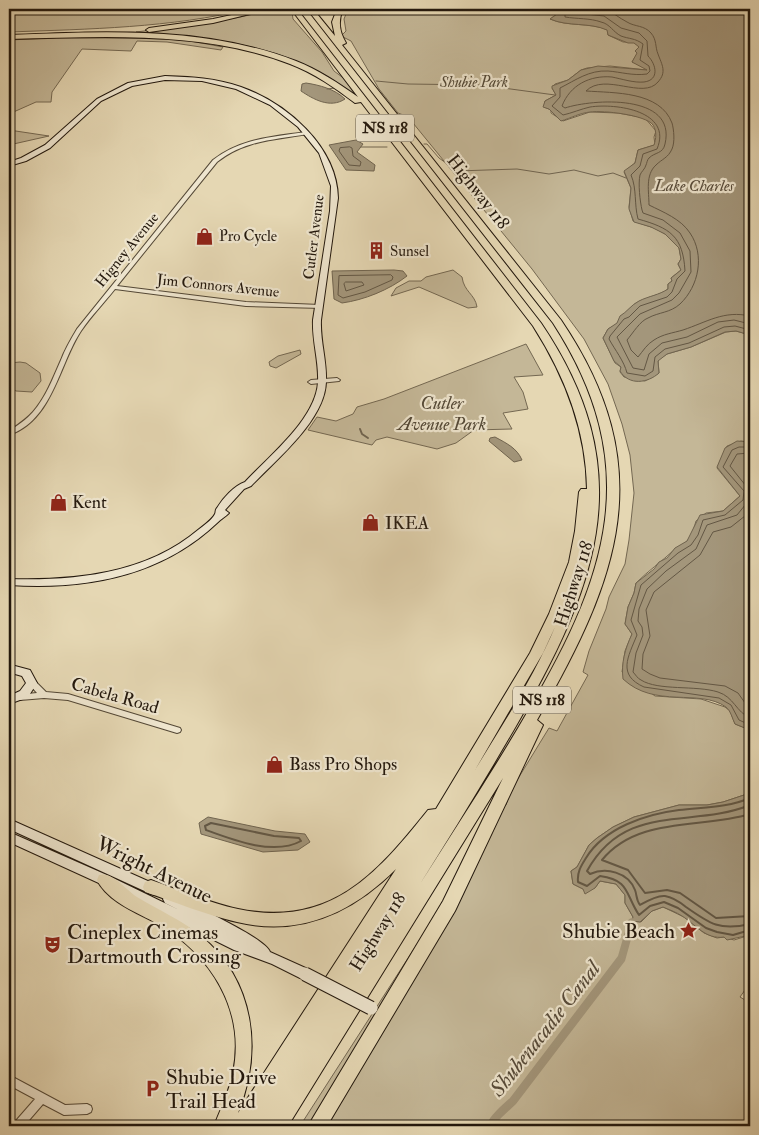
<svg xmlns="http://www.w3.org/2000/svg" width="759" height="1135" viewBox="0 0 759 1135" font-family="'IM FELL Double Pica',serif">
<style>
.green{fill:#c4b797;stroke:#746852}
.water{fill:#a3967b;stroke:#70644f}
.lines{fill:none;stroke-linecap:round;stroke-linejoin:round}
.shore-far1{stroke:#635744;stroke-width:1}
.shore{stroke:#635744;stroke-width:2}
.stream-far1{stroke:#70644f;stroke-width:1}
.stream{stroke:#70644f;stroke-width:2}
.canal{fill:#a3967b;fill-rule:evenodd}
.street-casing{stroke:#544836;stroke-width:2}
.secondary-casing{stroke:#23180d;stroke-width:2}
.highway-casing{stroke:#23180d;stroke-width:2}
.street{fill:#eee5ce;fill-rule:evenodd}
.secondary{fill:#eee5ce;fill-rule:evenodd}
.highway{fill:#e5d7b3;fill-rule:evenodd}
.secondary-bridge-casing{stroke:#23180d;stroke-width:15;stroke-linecap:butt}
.secondary-bridge{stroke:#eee5ce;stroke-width:13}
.labels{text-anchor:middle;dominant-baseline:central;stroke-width:4.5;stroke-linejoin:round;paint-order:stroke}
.far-park-label{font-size:15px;font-style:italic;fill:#534836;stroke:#eee5ce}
.far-poi-label{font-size:15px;fill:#23180d;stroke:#eee5ce;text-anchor:start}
.far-street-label{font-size:15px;fill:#23180d;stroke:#eee5ce}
.shield{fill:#eee5ce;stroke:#605647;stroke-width:1}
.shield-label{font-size:16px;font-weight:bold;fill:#23180d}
.far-water-label{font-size:16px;font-style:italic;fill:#564a39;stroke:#eee5ce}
.street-label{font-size:18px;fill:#23180d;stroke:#eee5ce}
.park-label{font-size:18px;font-style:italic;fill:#534836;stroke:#eee5ce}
.poi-label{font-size:18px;fill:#23180d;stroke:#eee5ce;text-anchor:start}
.near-street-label{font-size:21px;fill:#23180d;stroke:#eee5ce}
.near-poi-label{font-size:21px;fill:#23180d;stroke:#eee5ce;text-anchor:start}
.near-water-label{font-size:22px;font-style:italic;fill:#564a39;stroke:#eee5ce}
</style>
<rect width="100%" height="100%" fill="#e5d7b3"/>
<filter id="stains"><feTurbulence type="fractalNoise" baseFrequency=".004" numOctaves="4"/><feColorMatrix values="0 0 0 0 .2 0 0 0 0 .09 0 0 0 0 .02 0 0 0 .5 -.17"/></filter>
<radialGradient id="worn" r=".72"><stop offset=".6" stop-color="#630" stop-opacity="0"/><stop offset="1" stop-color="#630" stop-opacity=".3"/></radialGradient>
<path class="green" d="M9 9H249C170 28 89 29 9 32Z
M273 9H289L292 12 293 19 322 52 334 71 346 80 356 97C298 46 211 37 136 32 183 26 228 22 273 9Z
M348 9H559L560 12 550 19C568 27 590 22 608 30V35L623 42H633L640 47 635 51 639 54H637L632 62 644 67 647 70 610 66 587 68 581 70 568 80 555 84 552 88 556 95 545 101 544 107 551 110V113L563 121 590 112 618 113 645 118 656 131 654 137 655 145 638 150 635 163 624 172 631 188 629 207 633 221 654 228 665 234 679 248 681 259 678 264 681 270 671 278 672 281 668 284V289C659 296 649 296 638 302 631 305 628 313 622 315L617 324 608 329 603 338 615 363 621 367 620 372 624 377 645 381 659 373 658 360 667 354 691 347 726 332 736 331 750 335V442L741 441 727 446 717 468 740 496 723 511 706 513 696 521C693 531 691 541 680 546 676 549 677 546 674 550 661 562 648 571 636 583L634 593 628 607 625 624 632 634 625 651 622 672 655 696 701 699 725 707 730 711 735 724 750 730V793L723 802 707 805H679L634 817 613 827 597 838 589 845 577 867 571 871 573 884 583 889 595 888 600 881 616 884 625 895V903L633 917V921L641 922 652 911 663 907 684 917 704 933 717 938 724 937 734 940 750 935V983L740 997 750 1003V1126H300L439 910 504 804 506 805 511 790 549 728 557 731 588 675 583 672 589 651 606 609 609 597 625 564 629 540 634 493 630 455 622 424 608 384 584 339 532 269 413 123 406 116 398 113 379 89 351 41 341 36 346 31 344 19Z
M94 36 185 40 223 47 221 50 167 42 137 41 131 51 82 49 52 92 51 102H36L9 114V40Z
M9 130 49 136 9 145Z
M453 270 462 277C464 292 475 294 477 307L468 308 419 287 391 296 396 288 409 281H421L426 277Z
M526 344 543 375 514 377 523 392 528 409 503 413 512 429 474 430 456 443 437 449 387 437 376 440 372 445 308 430 317 417 336 421 353 414 357 407 384 399Z
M300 350 301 354 276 368 270 366 269 362 278 356Z
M20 362 26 363 40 373 41 381 32 392 16 391 9 387V363Z"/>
<path class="water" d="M559 9H750V335L736 331 725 332 691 347 667 354 658 361 659 373C648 383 629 386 620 371L621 367 614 361 603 338 608 329 617 323 620 316C627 312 631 305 639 301 649 296 659 295 668 289V284L672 281 671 278 681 270 678 264 681 259 679 248 665 234 651 227 634 222 629 209 631 188 624 171 635 163 638 150 654 145C656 139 657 131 653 125 646 115 603 110 590 112 580 113 571 118 561 121L549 109 543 107 545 101 556 95 552 88V86L568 80 581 70 598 66 647 70 632 62 637 53 635 51 639 47 634 43H628L608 35 607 30C589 22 568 27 550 19L560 12Z
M306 83C319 85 335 89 345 99 330 109 313 99 301 91L302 84Z
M356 140 363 144 357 152 375 165 374 171 346 170 329 145Z
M394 270 403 271 407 276C389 290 364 300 342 303L334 299 332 271Z
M495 437C506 443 517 448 522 460L514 462 489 441 490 438Z
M737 441 750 442V730L735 724C732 718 731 711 726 707 699 688 655 709 623 679 621 663 625 649 632 634L625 624 628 607 634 593 636 583 654 569 659 562 667 558 675 548 687 541 700 515 723 511 740 496 717 467 725 448Z
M750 793V935L727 940 724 937C706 940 695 924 682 916 676 912 670 910 663 907L652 911 640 922 632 921 633 917 625 903V895L616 884 600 881 595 888 585 894 583 889 573 884 571 871 577 867 589 845 597 838 613 827 634 817 679 805H707L723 802Z
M208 817 275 831 305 834 310 842 298 850 263 852 201 834 199 823Z"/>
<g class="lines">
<path class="shore-far1" d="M565 9V17C577 19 590 18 601 22 610 24 613 32 621 36 629 39 635 38 643 44L640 60 649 66 650 71 647 74C633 76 621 72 608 71 589 70 576 80 560 88V97L552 106 563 115C572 113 581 109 590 107 616 103 673 111 657 149L643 154 640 166 631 175C637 189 634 204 638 219 670 228 683 236 685 271L677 279 672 292 667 297 640 306 629 317 624 319 610 336 609 339C615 350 624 361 627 373L645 376 653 371 655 357 665 349 689 343 724 327 735 326 750 330
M571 9 572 12 576 13 604 16 621 28 639 33 647 41 648 56C656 64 660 80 644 82 634 83 622 79 612 77 590 75 570 85 562 106L565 108C592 99 677 93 665 144 663 154 655 152 649 158 647 160 647 163 646 165 645 169 641 172 640 175 638 184 640 201 642 210L643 213 663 220 680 233 690 251 691 272 679 293 672 300 640 314 617 337 633 368 644 370 649 354 662 343 687 337 718 322 734 320 750 324
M604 9C613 12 619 18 627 22 635 27 644 25 651 33 657 40 655 47 658 54 662 65 667 72 658 82 643 100 605 72 586 91 614 93 660 91 672 123 674 130 675 142 672 149 668 158 662 159 656 165 645 175 649 192 649 205 663 212 681 219 690 233 705 255 699 286 680 304 670 313 659 312 648 318 640 321 633 333 627 340L631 350 638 357C643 351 647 344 654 340 663 334 673 333 683 330 707 322 724 310 750 316
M350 147 352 148 353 156 361 162 360 166 349 165 339 151 340 148Z
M391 275 393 277 392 280 365 292 343 298 338 295 339 276Z
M346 282H362L364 285 346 291 344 284Z
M750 447H739L732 450 723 467 744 491 743 500 725 515 703 520 698 535 691 545 678 553 641 585 631 620 637 635C628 657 617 675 644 687L719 698 731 705 739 720 750 725
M750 453 737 454 730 466 750 491
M750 499 737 515 707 525 696 549 666 571 647 589 639 609 638 621 642 627 643 635 636 653 633 672C635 674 638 679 641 680 658 691 696 685 718 692 734 697 736 712 750 718
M750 512 731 527 713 532 700 555 654 592 646 610 650 636 643 654 642 669 650 674 660 678 725 686 738 693 750 710"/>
<path class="shore" d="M750 798C727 808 704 807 679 810 646 814 604 828 586 858 581 866 577 872 578 882L587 886 600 876C630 880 625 894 639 915L650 906 664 902 678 908 706 928 717 932 733 935 750 930
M750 805C691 829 626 801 587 871L590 874C606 867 628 872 635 890 637 895 636 900 640 905 647 901 657 895 665 896 672 897 681 903 686 907 710 924 720 931 750 924
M750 814C701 829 638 816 602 860L628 870 645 893 667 890 680 893 716 918 750 916
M211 823 274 836 299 838 301 841C274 856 233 840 206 830L205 826Z"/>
<path class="stream-far1" d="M376 81 408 84 481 85 555 95
M327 89 335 88
M424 144H427L439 158 457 171 517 169 549 174 574 170 598 176 613 173 626 178
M361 147H387"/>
<path class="stream" d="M360 429 362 434 368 438"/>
<path class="canal" d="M632 918 635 919 636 921 625 961 516 1104 501 1118 495 1126H486C490 1115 501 1106 510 1098L618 956 628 921 629 919Z"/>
<defs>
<path id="street" d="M306 132H308V134C274 140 245 140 217 162L117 286 246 302 320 305 322 306V308L246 306 115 289C104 303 91 316 81 331 59 364 53 420 9 435V431C18 425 26 420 33 412 46 397 53 378 61 360 65 349 71 339 77 329L213 160C241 138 273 137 306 132Z
M337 378 340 380 339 381 311 384 308 382 311 380Z
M32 680 35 681 46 692 68 694 180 728 181 730 180 732 177 733 68 700 44 698 20 700 17 699 16 697 17 695 37 693 28 683 29 681Z
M9 1075 65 1105 87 1104 91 1106 92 1109 91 1112 87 1114 64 1115 43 1104 24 1126H13L14 1123 35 1099 9 1085Z"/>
<path id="secondary" d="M165 76C191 77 216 78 241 87 286 103 337 146 338 198L321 320C320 341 327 361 326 382 325 420 276 460 251 486L244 489 225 510 229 513C225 517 221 519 217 523 160 577 85 590 9 585V579C74 581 146 574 198 530 203 526 212 520 215 514 216 512 215 510 217 508 223 498 234 486 245 482 269 456 316 419 318 382 319 361 312 341 313 320L330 211 331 186 319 153 298 127 270 105 236 89 202 81 165 80 132 86 101 101 50 148 26 161 9 166V162L21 158 45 145 97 99 128 83Z
M15 666 30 670 37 683 28 697 9 704V696L20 691 26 683 22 676 15 674 9 675V667Z
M9 819 159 886 161 890 159 894 155 895 151 894 9 829Z
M9 832 109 876 179 910 165 903 163 899 165 895 169 894 173 895C190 904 266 938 270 952L310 970 312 974 310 978 305 980 300 978 272 964 234 950 101 884 9 842Z"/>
<path id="highway" d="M259 9H270L213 23 149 32 146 30 149 28 213 19Z
M291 9H297L541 323C639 468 600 579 520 719 488 775 454 830 420 884 456 827 494 770 528 711 608 576 645 465 553 323L307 9H313L335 36 332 22 337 9H343C338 21 339 31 346 43L342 45 561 320C661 468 619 578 537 720L543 725 455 911 327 1126H308L443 901 503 778 288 1126H214C221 1108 229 1092 233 1073 246 1010 211 955 158 924 138 913 108 902 97 880L99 875C112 871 126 890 137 897 158 910 182 920 201 936 255 981 263 1051 238 1113L396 869C352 913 300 937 237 922 206 915 175 902 145 892L143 887 145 882 151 880C179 890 209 903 238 909 330 928 376 875 428 810L436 809 530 653 549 614 569 562 575 531 579 492 581 489H587C586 429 565 376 533 326L361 102 355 103C335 88 314 73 290 64 201 30 102 37 9 39V35C104 31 206 26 296 61 319 70 338 83 358 97ZM555 627C534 677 503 724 475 770L543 653Z"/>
</defs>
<use href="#street" class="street-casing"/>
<use href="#secondary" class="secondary-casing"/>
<use href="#highway" class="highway-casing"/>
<use href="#street" class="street"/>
<use href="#secondary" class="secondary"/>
<use href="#highway" class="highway"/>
<defs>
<path id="secondary-bridge" d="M305 974 371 1008"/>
</defs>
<use href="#secondary-bridge" class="secondary-bridge-casing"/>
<use href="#secondary-bridge" class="secondary-bridge"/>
</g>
<defs>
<symbol id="shop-bare" viewBox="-9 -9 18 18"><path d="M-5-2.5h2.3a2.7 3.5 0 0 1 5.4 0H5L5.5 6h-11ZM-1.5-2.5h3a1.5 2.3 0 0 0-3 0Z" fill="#8f2418" stroke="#eee5ce" stroke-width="2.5" paint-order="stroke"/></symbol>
<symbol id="building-bare" viewBox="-9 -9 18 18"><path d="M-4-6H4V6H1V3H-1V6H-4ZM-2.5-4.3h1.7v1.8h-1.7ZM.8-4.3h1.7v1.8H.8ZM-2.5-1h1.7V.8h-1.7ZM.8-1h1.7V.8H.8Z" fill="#8f2418" stroke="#eee5ce" stroke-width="2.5" paint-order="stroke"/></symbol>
<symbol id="sight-bare" viewBox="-9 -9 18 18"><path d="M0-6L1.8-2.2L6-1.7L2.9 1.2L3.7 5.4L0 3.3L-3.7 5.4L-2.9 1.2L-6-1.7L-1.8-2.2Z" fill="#8f2418" stroke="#eee5ce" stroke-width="2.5" paint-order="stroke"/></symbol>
<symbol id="theatre-bare" viewBox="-9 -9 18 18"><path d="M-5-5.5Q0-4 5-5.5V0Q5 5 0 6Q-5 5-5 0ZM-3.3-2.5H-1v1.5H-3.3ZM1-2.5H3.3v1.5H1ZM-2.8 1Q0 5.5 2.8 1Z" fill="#8f2418" stroke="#eee5ce" stroke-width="2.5" paint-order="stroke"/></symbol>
<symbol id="parking-bare" viewBox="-9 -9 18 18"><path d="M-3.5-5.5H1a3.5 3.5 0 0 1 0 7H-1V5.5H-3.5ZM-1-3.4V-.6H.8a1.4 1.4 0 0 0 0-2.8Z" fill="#8f2418" stroke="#eee5ce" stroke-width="2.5" paint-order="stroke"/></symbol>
</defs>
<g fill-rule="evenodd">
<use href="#shop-bare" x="192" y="224" width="25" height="25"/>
<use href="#building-bare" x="364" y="238" width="25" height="25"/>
<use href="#shop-bare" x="46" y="490" width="25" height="25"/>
<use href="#shop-bare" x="358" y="510" width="25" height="25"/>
<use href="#shop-bare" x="262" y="752" width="25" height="25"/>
<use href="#sight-bare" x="676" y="918" width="25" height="25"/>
<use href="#theatre-bare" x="40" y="932" width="25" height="25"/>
<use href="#parking-bare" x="140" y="1076" width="25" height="25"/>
</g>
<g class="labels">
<g class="far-park-label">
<text x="474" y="82">Shubie Park</text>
</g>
<g class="far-poi-label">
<text x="219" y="236">Pro Cycle</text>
<text x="390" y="251">Sunsel</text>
</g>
<g class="far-street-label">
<text transform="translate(314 237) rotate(-83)">Cutler Avenue</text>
<text transform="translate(127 250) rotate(-51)">Higney Avenue</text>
<text transform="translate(218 286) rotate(6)">Jim Connors Avenue</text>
</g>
<g class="shield">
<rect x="356" y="114.5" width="58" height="27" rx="4"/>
<rect x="513" y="686.5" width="58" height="27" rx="4"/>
</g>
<g class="shield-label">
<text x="385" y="128">NS 118</text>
<text x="542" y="700">NS 118</text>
</g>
<g class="far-water-label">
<text x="694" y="186">Lake Charles</text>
</g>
<g class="street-label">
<text transform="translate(478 192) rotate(52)">Highway 118</text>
<text transform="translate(574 584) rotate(-72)">Highway 118</text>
<text transform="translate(115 696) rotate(16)">Cabela Road</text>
<text transform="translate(378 932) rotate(-58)">Highway 118</text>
</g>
<g class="park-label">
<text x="442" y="403">Cutler<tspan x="442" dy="21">Avenue Park</tspan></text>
</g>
<g class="poi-label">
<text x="72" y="502">Kent</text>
<text x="385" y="523">IKEA</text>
<text x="289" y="764">Bass Pro Shops</text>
</g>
<g class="near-street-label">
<text transform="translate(154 870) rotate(26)">Wright Avenue</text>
</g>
<g class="near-poi-label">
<text x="675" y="931" text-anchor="end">Shubie Beach</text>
<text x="67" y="932">Cineplex Cinemas<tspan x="67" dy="24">Dartmouth Crossing</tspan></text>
<text x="166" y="1077">Shubie Drive<tspan x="166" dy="24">Trail Head</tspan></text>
</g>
<g class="near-water-label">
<text transform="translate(545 1029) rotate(-52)">Shubenacadie Canal</text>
</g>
</g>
<rect width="759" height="1135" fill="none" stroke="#e5d7b3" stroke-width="30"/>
<rect x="10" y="10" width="739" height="1115" fill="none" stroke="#23180d" stroke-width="2.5"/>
<rect x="15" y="15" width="729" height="1105" fill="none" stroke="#23180d"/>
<rect width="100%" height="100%" filter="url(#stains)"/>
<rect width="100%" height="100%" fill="url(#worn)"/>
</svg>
